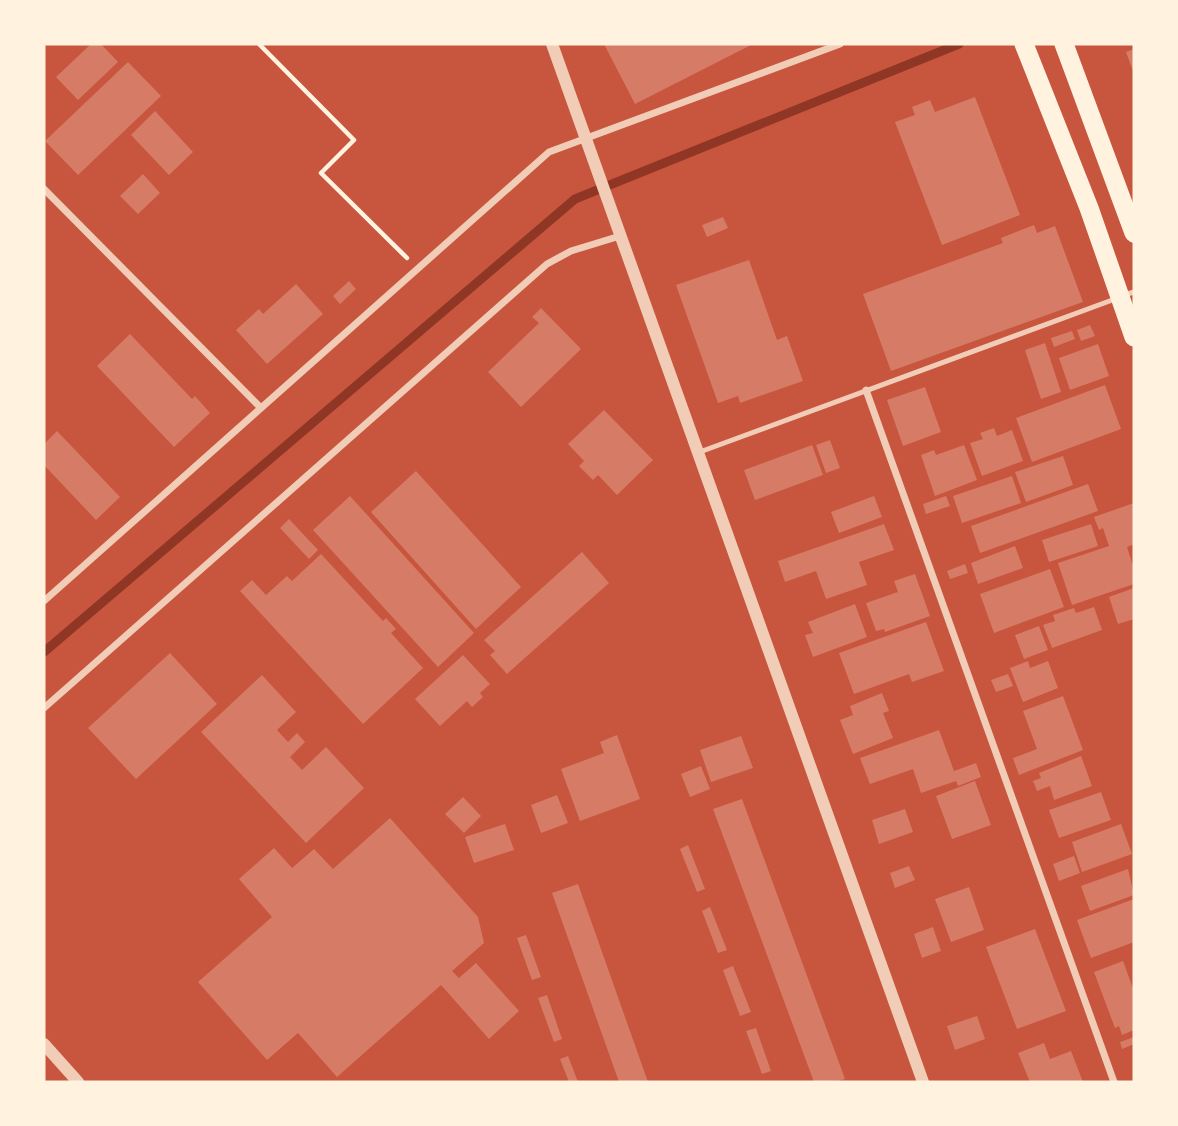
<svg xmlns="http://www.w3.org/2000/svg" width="1178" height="1126" viewBox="0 0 1178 1126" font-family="Figtree,sans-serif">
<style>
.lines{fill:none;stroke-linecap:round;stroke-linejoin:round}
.stream{stroke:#8f3625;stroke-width:9}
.building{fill:#d67c66}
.path{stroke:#fff3e0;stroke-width:4.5}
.service{stroke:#f1ccb7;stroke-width:5}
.minor{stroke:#f1ccb7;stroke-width:7}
.tertiary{stroke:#f1ccb7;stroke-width:12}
.trunk{stroke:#fff3e0;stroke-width:19}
</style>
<rect width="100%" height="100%" fill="#c8553d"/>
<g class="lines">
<path class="stream" d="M44 652 575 199 959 44"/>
</g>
<path class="building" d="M91 44H101L118 62 78 100 56 77Z
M604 44H753L635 104Z
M1134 49V74L1126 52Z
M128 62 161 96 78 175 45 141Z
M975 97 1020 215 942 245 895 122 915 115 912 107 930 100 935 112Z
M155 111 193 152 169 175 131 135Z
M143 174 160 193 138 214 120 196Z
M723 217 728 228 707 237 702 225Z
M1034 225 1037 233 1055 226 1083 302 891 371 863 294 1003 243 1001 238Z
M749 260 777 340 787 336 803 381 740 403 738 396 718 403 676 285Z
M349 281 356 289 340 304 333 296Z
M296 284 323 314 267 364 236 330 259 309 263 314Z
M541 308 581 349 521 407 488 372 539 323 532 317Z
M1090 325 1095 336 1081 341 1077 330Z
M1072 331 1075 339 1054 347 1051 338Z
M130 334 192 399 195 396 210 413 174 447 97 366Z
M1045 343 1061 392 1041 399 1025 350Z
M1098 344 1109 376 1070 390 1059 358Z
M1105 385 1121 429 1032 462 1016 418Z
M925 387 941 432 903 446 887 400Z
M604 410 653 460 617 495 598 475 593 480 579 466 584 461 568 444Z
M994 428 997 436 1012 430 1023 461 982 476 970 443 983 439 980 433Z
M57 431 120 497 96 520 44 465V444Z
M830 440 840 468 826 473 816 445Z
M812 445 823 475 755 500 744 470Z
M964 445 977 480 935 496 921 455 934 450 936 455Z
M1063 456 1073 485 1026 502 1015 472Z
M416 471 521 587 476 629 371 512Z
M1012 476 1021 503 962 523 953 496Z
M1088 484 1098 511 980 553 971 526Z
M350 496 474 633 438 667 313 530Z
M874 496 882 517 839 533 831 512Z
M946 496 950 506 926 514 923 504Z
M1134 503V544L1127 547 1134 569V584L1072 605 1058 563 1109 546 1103 528 1099 530 1094 517Z
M289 519 318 550 309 559 280 528Z
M884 524 894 550 859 562 867 585 826 599 816 571 785 582 778 561Z
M1091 524 1098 546 1049 562 1042 540Z
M1015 546 1023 568 978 584 971 563Z
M582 552 609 583 507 674 490 655 495 651 484 640Z
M321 554 383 621 386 618 396 629 391 633 423 668 363 724 240 591 252 580 266 595 287 576 292 581Z
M965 564 968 573 950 579 947 571Z
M1050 569 1064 607 994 633 980 594Z
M915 574 930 616 885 632 884 629 876 631 866 603 898 592 894 581Z
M1134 588V619L1118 624 1109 597Z
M855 604 867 637 813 657 805 635 813 633 808 622Z
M1094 607 1102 630 1052 648 1043 625 1055 621 1053 615 1074 608 1076 613Z
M926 622 944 671 912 682 909 674 854 694 839 653Z
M1039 626 1048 650 1024 659 1015 635Z
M170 653 217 704 136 779 88 728Z
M463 655 490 684 480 693 483 697 472 707 467 701 440 726 415 699Z
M1028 661 1030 668 1048 661 1058 688 1023 702 1010 668Z
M1008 674 1013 686 996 692 991 680Z
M262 675 296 712 277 730 288 742 297 733 305 742 290 757 302 770 326 747 364 788 306 843 201 732Z
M882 693 889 711 883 713 893 738 853 754 840 720 853 715 850 706Z
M1063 696 1083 750 1019 775 1013 758 1037 749 1023 711Z
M939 730 954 771 976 763 981 777 958 786 956 781 921 793 913 769 870 784 860 758Z
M617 735 640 799 580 821 561 769 604 753 600 742Z
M741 736 753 768 711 782 700 750Z
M1081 756 1092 786 1054 800 1050 786 1037 791 1033 781 1041 778 1039 773Z
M701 766 710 789 690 797 681 774Z
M975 781 991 825 952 839 936 796Z
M1101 792 1111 820 1059 838 1049 810Z
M557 795 568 823 541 833 531 805Z
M463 797 481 816 464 833 445 814Z
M742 799 845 1079 835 1082H814L713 809Z
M905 809 913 832 879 844 872 820Z
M390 818 478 917 484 943 452 971 459 978 476 963 519 1011 489 1039 441 985 337 1077 298 1033 267 1060 198 982 272 917 239 879 274 848 292 868 314 849 333 869Z
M505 824 514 850 474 863 465 837Z
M1121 824 1132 854 1082 872 1072 842Z
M688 845 705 889 697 892 680 849Z
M1074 856 1080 873 1059 881 1053 864Z
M909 866 915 880 895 888 890 873Z
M1128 869 1134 895 1090 911 1081 886Z
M578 884 648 1082H619L552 893Z
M969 887 984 930 951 942 935 899Z
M1134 899V942L1091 958 1077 920Z
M710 907 727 950 718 953 702 911Z
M933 927 941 951 922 958 914 934Z
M1035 929 1066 1011 1017 1029 986 947Z
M526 935 541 977 532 980 517 938Z
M1123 961 1134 991V1030L1122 1035 1119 1026 1115 1028 1094 972Z
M733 966 751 1012 740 1016 723 970Z
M547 995 562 1039 554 1042 538 998Z
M977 1016 985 1039 955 1050 947 1026Z
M756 1028 771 1071 762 1074 746 1031Z
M1134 1037V1044L1122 1049 1120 1042Z
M1044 1043 1050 1059 1071 1051 1083 1082H1030L1018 1053Z
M568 1056 578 1082H569L560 1059Z"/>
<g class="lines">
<path class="path" d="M259 44 354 140 321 173 407 258"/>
<path class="service" d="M1124 295 1134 292
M697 453 1115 299"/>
<path class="minor" d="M44 189 261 408
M866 390 1114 1082
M44 601 549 152 840 44
M44 708 547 264 571 251 620 236"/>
<path class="tertiary" d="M552 44 923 1082
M44 1044 78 1082"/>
<path class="trunk" d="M1024 44 1089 208 1134 337
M1064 44 1134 233"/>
</g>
<rect width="1178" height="1126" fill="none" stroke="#fff3e0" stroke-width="91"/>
</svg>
